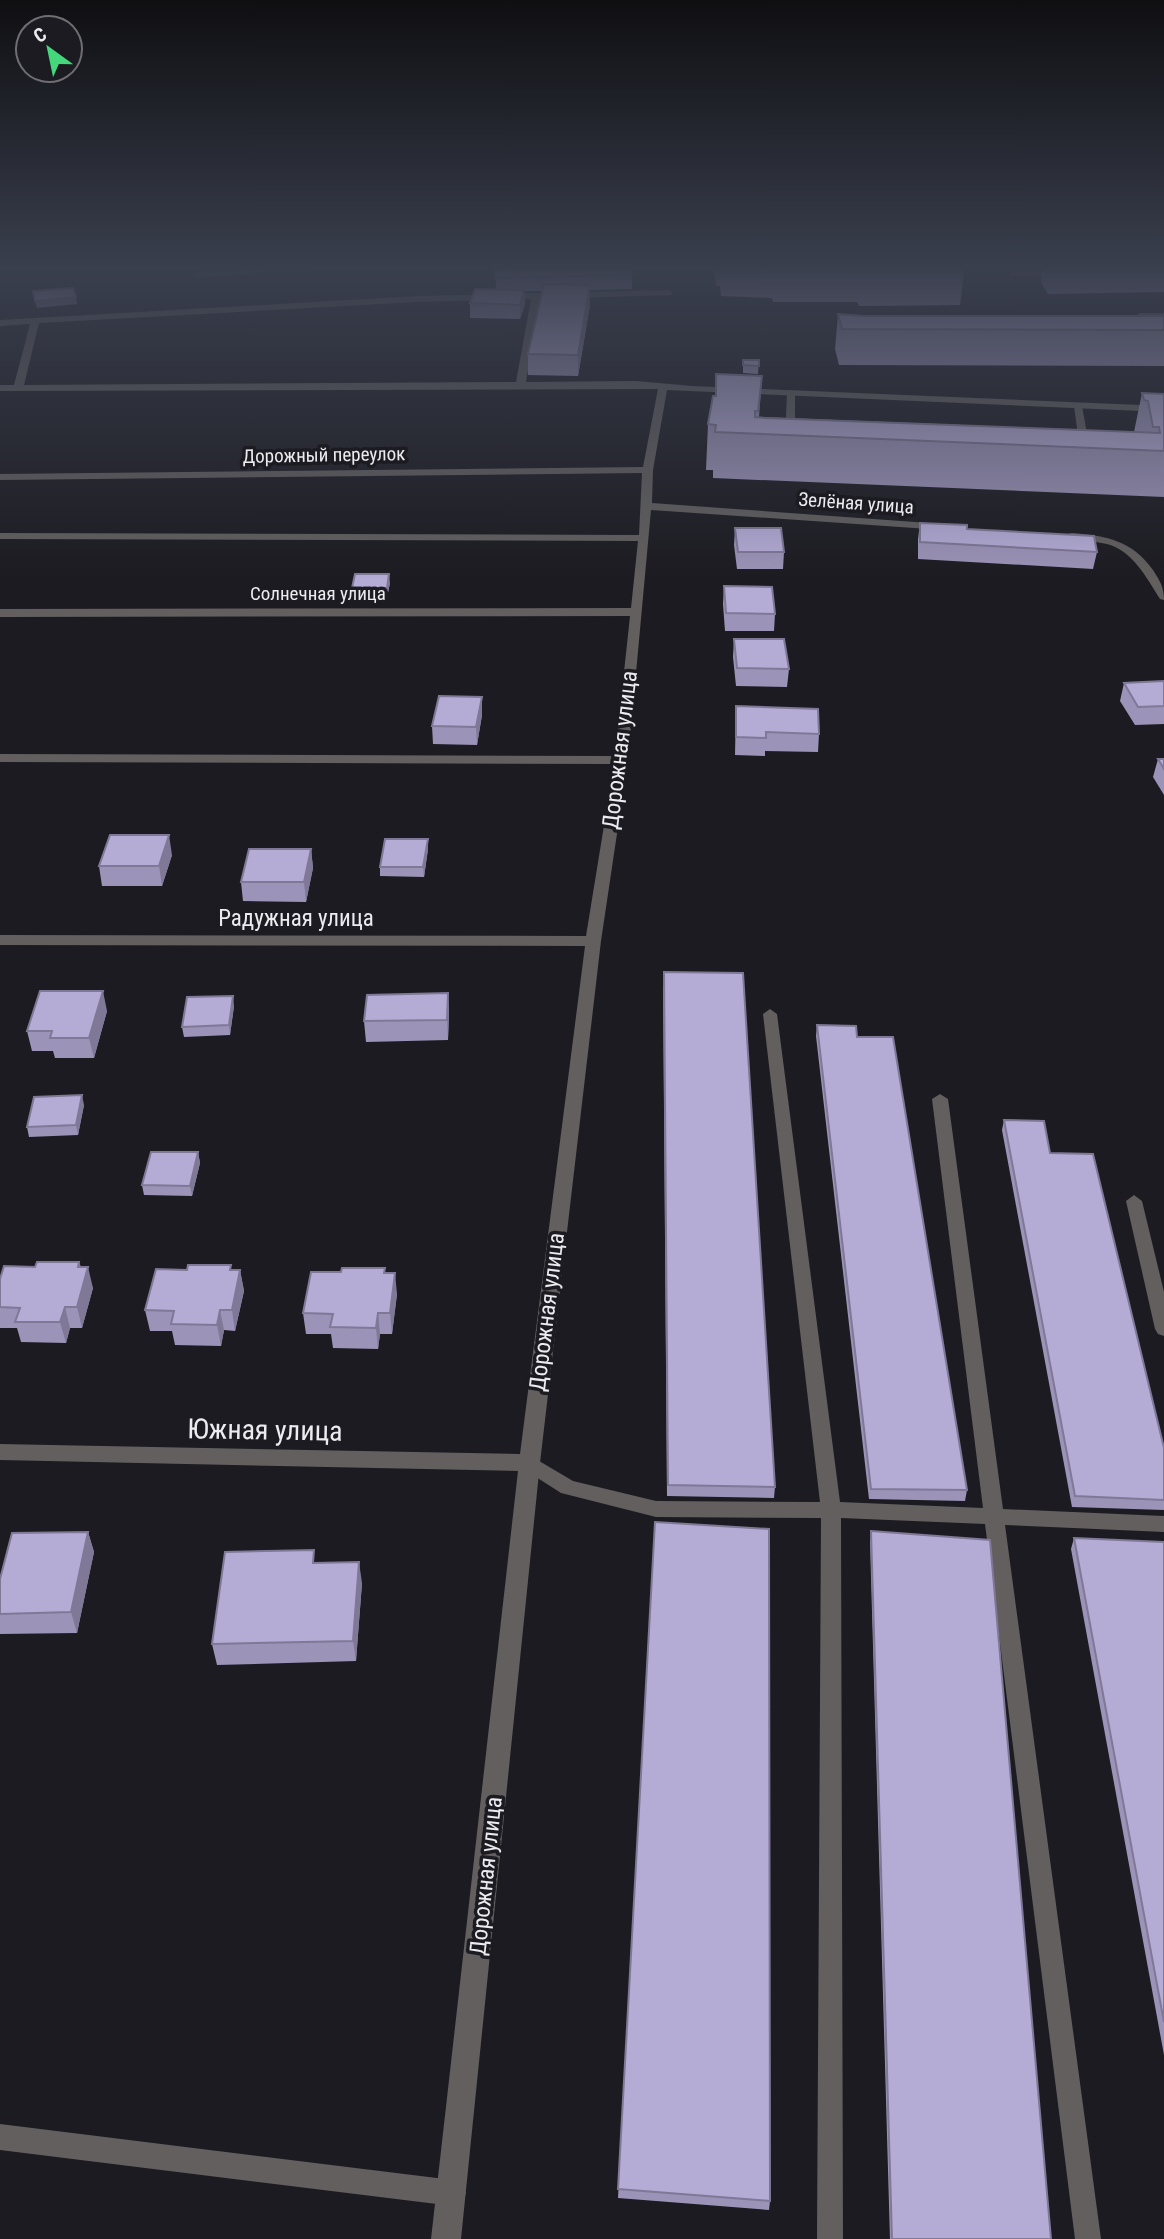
<svg xmlns="http://www.w3.org/2000/svg" width="1164" height="2239" viewBox="0 0 1164 2239" font-family="'Roboto Condensed',sans-serif">
<style>
.lines{fill:none;stroke-linecap:round;stroke-linejoin:round}
.service{fill:#625f5e;fill-rule:evenodd}
.minor{fill:#625f5e;fill-rule:evenodd}
.wall{fill:#9c94b8}
.shaded-wall{fill:#7f7896}
.building{fill:#b5acd6;stroke:#7f7896;stroke-width:2}
.labels{text-anchor:middle;dominant-baseline:central;stroke-width:7;stroke-linejoin:round;paint-order:stroke}
.far-street-label{font-size:19px;fill:#ecebef;stroke:#1c1b21}
.street-label{font-size:23px;fill:#ecebef;stroke:#1c1b21}
.near-street-label{font-size:28px;fill:#ecebef;stroke:#1c1b21}
</style>
<rect width="100%" height="100%" fill="#1c1b21"/>
<g class="lines">
<path class="service" d="M1003 266H1011L1014 272 1092 271 1089 266H1097L1101 273 1097 275 1012 276Z
M1140 313H1164V317L1138 320 1146 331 1142 333 1129 319Z
M791 390 795 393V439L790 442 785 439 787 393Z
M1078 403 1082 406 1090 450 1085 453 1080 450 1074 406Z
M770 1009 777 1014 840 1502 983 1508 932 1099 940 1094 948 1099 1003 1509 1164 1516V1532L1005 1525 1101 2239H1075L985 1524 841 1518 843 2239H817L821 1518 656 1517 561 1493 522 1468 519 1463 522 1458 529 1455 573 1481 656 1501 820 1502 763 1014Z
M1134 1195 1142 1201 1164 1292V1336L1158 1334 1155 1329 1126 1201Z
M0 2124 453 2180 462 2184 466 2193 462 2202 453 2206 0 2150Z"/>
<path class="minor" d="M287 266H335L197 278 193 275 197 272Z
M669 290 673 293 672 295 540 299 526 382 636 381 692 386 1164 406V412L667 390 653 470 652 503 943 524 949 527 943 530 651 510 628 760 601 941 540 1463 461 2239H431L518 1471 0 1460V1444L520 1454 585 946 0 945V935L586 936 614 764 0 762V754L615 756 630 616 0 617V609L631 608 638 541 0 539V533L639 535 642 473 0 480V474L643 467 658 389 0 391V385H14L30 324 0 326V320L417 296ZM531 299 516 382 24 385 39 323 417 302Z
M1072 533C1106 536 1132 540 1153 570 1160 581 1164 587 1164 600L1160 599C1146 577 1133 551 1107 544 1094 541 1081 541 1068 538V534Z"/>
</g>
<path class="wall" d="M495 266 632 275V289L590 290V305L578 376 528 375V354L542 291H524L525 304 520 319 470 318V303L496 289Z
M714 266H962L964 271 960 305 859 306 857 302H773L772 298 721 296 720 286H716Z
M1043 266H1164V292L1048 294 1041 282Z
M838 314 864 316H1164V366L839 365 835 349Z
M743 360H759L758 374 743 373Z
M716 374 762 376 759 417 1134 432 1142 393 1164 394V497L713 478V470H706L708 424 715 396Z
M920 523 967 529 1097 552 1093 569 918 559V539Z
M735 528 784 552 783 569H737L734 545Z
M390 583 387 597H353L352 588Z
M724 586 775 614 774 631H725L723 604Z
M734 639 789 669 787 687 736 686 733 657Z
M1164 681V724L1135 725 1120 701 1124 683Z
M482 697V715L477 745 433 744 432 726Z
M736 706 819 734 818 752 765 751V756L735 755Z
M1158 759H1164V795L1153 777Z
M428 839V849L424 877 380 876V867Z
M311 849 313 868 306 902 243 901 241 882Z
M172 855 162 886H102L99 866Z
M663 982 775 1487 774 1498 667 1496Z
M448 993 449 1013 448 1040 366 1042 364 1021Z
M234 1006 230 1035 184 1037 182 1027Z
M107 1011 94 1058H55L53 1051H32L27 1031Z
M817 1025 967 1490 965 1501 869 1499 816 1036Z
M84 1105 78 1135 29 1137 27 1127Z
M1004 1120 1050 1153 1164 1448V1510L1072 1507 1002 1130Z
M198 1152 200 1163 192 1196 144 1195 142 1185Z
M79 1262 81 1267 93 1288 82 1328H70L66 1343 21 1342 17 1328H0V1279L35 1267Z
M231 1270H240L244 1291 235 1331 224 1330 221 1346 175 1345 172 1331H150L145 1310Z
M386 1273 397 1294 392 1334H380L378 1349 333 1348 331 1334H306L303 1313Z
M655 1522 770 2201 769 2210 618 2198Z
M871 1531 1051 2239H890L870 1542Z
M88 1532 94 1552 77 1633 0 1634V1579Z
M1074 1538 1164 1542V2055L1071 1549Z
M316 1563 362 1583 356 1661 217 1665 212 1644Z"/>
<path class="shaded-wall" d="M590 285V305L578 376V355Z
M524 290 525 304 520 319V305Z
M76 297 77 304 37 308 35 301Z
M389 574 390 583 387 597V588Z
M482 697V715L477 745 476 727Z
M169 835 172 855 162 886 159 866Z
M428 839V849L424 877 423 867Z
M311 849 313 868 306 902 304 882Z
M103 991 107 1011 94 1058 89 1038Z
M448 993 449 1013 448 1040 447 1020Z
M233 996 234 1006 230 1035 229 1025Z
M82 1095 84 1105 78 1135 76 1125Z
M198 1152 200 1163 192 1196 190 1186Z
M79 1262 84 1282 88 1267 93 1288 82 1328 77 1307Z
M240 1270 244 1291 235 1331 232 1310Z
M395 1273 397 1294 392 1334 390 1313Z
M65 1307 70 1328 66 1343 60 1322Z
M220 1310 224 1330 221 1346 217 1325Z
M378 1313 380 1334 378 1349 376 1328Z
M88 1532 94 1552 77 1633 71 1612Z
M359 1562 362 1583 356 1661 353 1641Z"/>
<path class="building" d="M495 266H630L632 275 495 278Z
M775 266H962L964 271 862 272 861 268H775Z
M544 284 590 285 578 355 528 354Z
M73 288 76 297 35 301 33 291Z
M475 289 524 290 520 305 470 303Z
M838 314 864 316H1164V330L842 329Z
M743 360H759V366L743 365Z
M716 374 762 376 758 411H755V417L766 418 1160 433 1159 427H1153L1148 401 1144 400 1142 393 1164 394V451L715 432 716 425 708 424 713 396H716Z
M920 523 967 525V529L1094 536 1097 552 920 542Z
M735 528H781L784 552H738Z
M355 574H389L387 588H352Z
M724 586 772 587 775 614 726 613Z
M734 639H784L789 669 737 668Z
M1164 681V706L1138 707 1124 683Z
M439 696 482 697 476 727 432 726Z
M736 706 818 709 819 734 766 732V738L736 737Z
M1158 759H1164V769Z
M110 835H169L159 866H99Z
M385 839H428L423 867H380Z
M249 849H311L304 882H241Z
M664 972 743 973 775 1487 668 1485Z
M40 991H103L89 1038H50L52 1031H27Z
M448 993 447 1020 364 1021 367 995Z
M233 996 229 1025 182 1027 187 997Z
M817 1025 856 1026 857 1037H893L967 1490 871 1489Z
M82 1095 76 1125 27 1127 34 1097Z
M1004 1120 1044 1121 1050 1153 1093 1154 1164 1448V1500L1075 1496Z
M151 1152H198L190 1186 142 1185Z
M37 1262H79L78 1267H88L77 1307H65L60 1322H15L20 1308 0 1307V1279L4 1266 35 1267Z
M188 1265H231L230 1270H240L232 1310H220L217 1325 171 1324 174 1311 145 1310 156 1269 187 1270Z
M342 1268H385L384 1273H395L390 1313H378L376 1328 330 1327 333 1314 303 1313 311 1272H341Z
M655 1522 769 1529 770 2201 618 2189Z
M871 1531 990 1540 1051 2239H892Z
M88 1532 71 1612 0 1614V1579L12 1533Z
M1074 1538 1164 1542V2022Z
M314 1550 313 1563 359 1562 353 1641 212 1644 225 1552Z"/>
<linearGradient id="sky" x2="0" y2="1"><stop stop-color="#0f0f12"/><stop offset="0.46" stop-color="#3a3f4e"/><stop offset="1" stop-color="#3a3f4e" stop-opacity="0"/></linearGradient>
<rect width="1164" height="580" fill="url(#sky)"/>
<g class="labels">
<g class="far-street-label">
<text transform="translate(324 455) rotate(-1)">Дорожный переулок</text>
<text transform="translate(856 503) rotate(4)">Зелёная улица</text>
<text x="318" y="593">Солнечная улица</text>
</g>
<g class="street-label">
<text transform="translate(620 750) rotate(-83)">Дорожная улица</text>
<text x="296" y="918">Радужная улица</text>
<text transform="translate(547 1312) rotate(-83)">Дорожная улица</text>
<text transform="translate(486 1876) rotate(-84)">Дорожная улица</text>
</g>
<g class="near-street-label">
<text transform="translate(265 1430) rotate(1)">Южная улица</text>
</g>
</g>
<g transform="translate(49 49) rotate(327)"><circle r="33" fill="#1c1b21" stroke="#6f6e73" stroke-width="2"/>
<path d="M0-5L12 26L0 18L-12 26Z" fill="#44d77b"/>
<text y="-10" font-size="19" font-weight="bold" text-anchor="middle" fill="#ecebef">С</text>
</g>
</svg>
